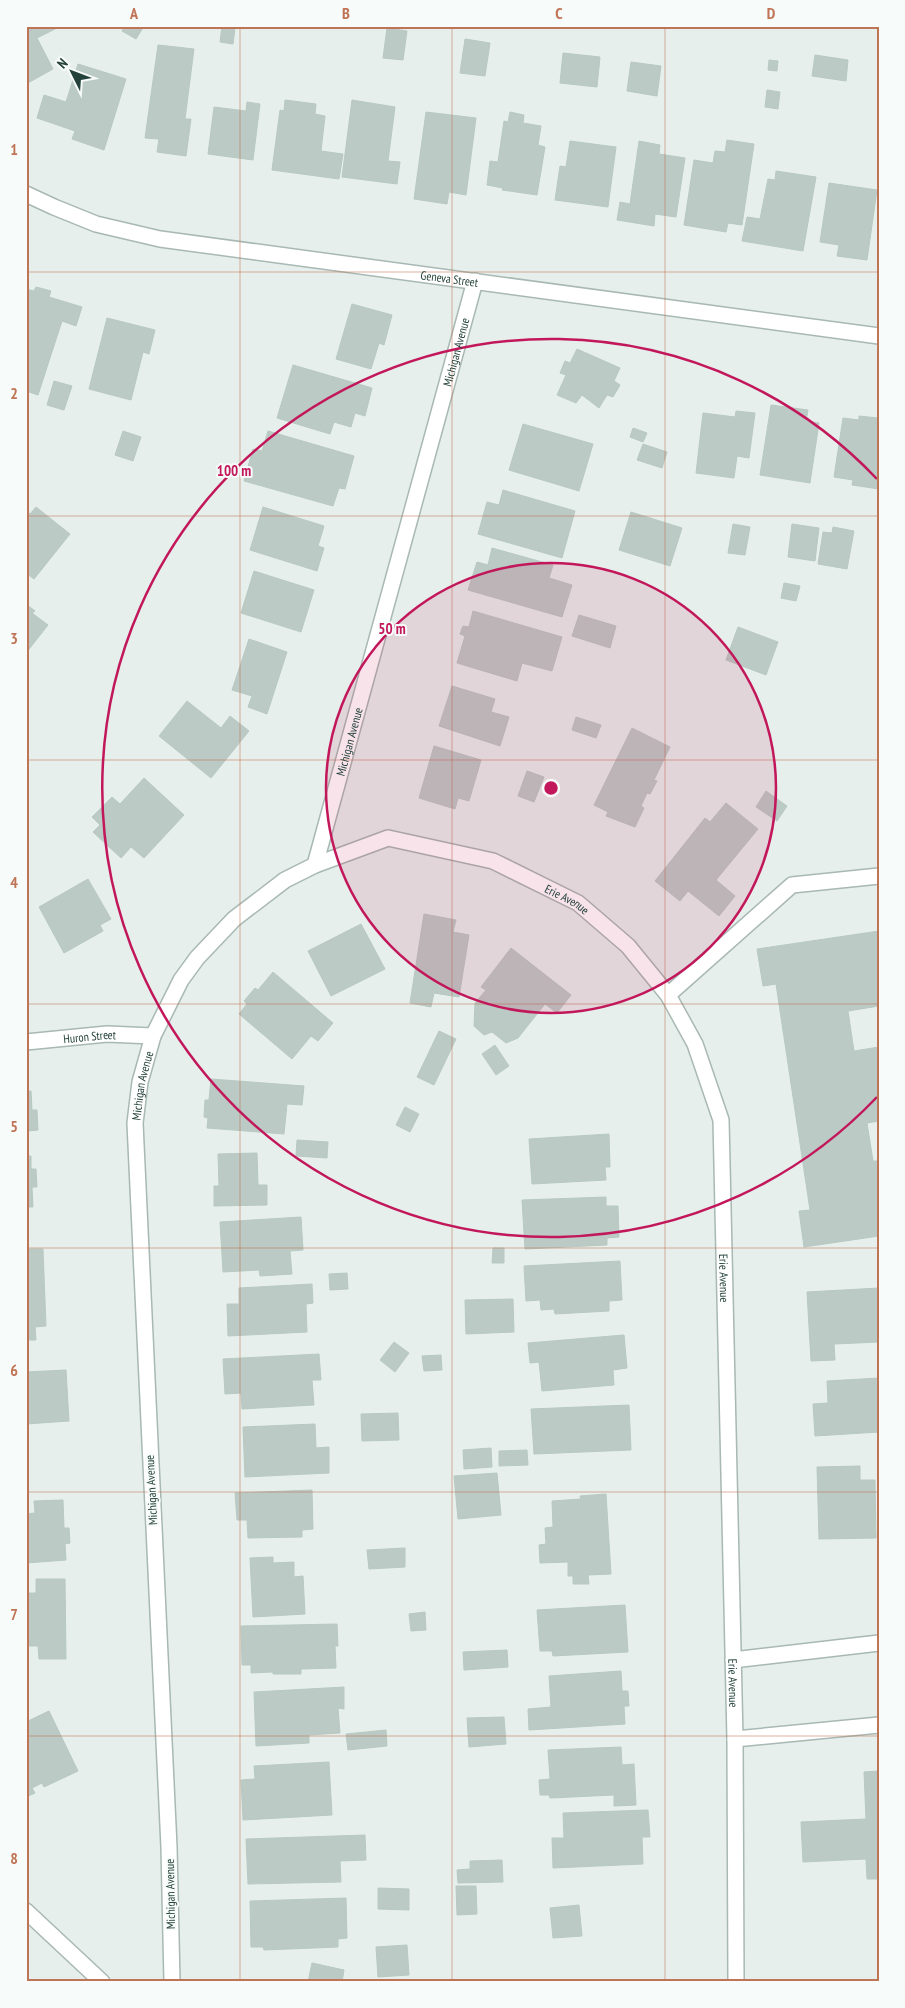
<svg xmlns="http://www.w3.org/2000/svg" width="905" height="2008" viewBox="0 0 905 2008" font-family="'PT Sans Narrow',sans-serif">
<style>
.building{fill:#bbcac4;stroke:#b8c9c2}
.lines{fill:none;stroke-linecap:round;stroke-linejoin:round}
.minor-casing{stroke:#a8b8b2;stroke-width:18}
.minor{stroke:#fff;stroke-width:15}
.grid{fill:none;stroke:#c07456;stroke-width:1;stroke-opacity:0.55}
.ring{fill:none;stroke:#c2185b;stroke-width:2.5}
.labels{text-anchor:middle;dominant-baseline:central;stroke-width:4;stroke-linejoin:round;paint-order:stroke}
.street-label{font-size:12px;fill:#24423a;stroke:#f7fbf9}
.centre{fill:#c2185b;stroke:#f7fbf9;stroke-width:2.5}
.ring-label{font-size:15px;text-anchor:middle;font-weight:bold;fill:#c2185b;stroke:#f7fbf9;stroke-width:4;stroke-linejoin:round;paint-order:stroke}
.neatline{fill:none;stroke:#c07456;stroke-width:2}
.grid-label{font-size:16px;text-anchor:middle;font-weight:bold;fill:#c07456}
</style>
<rect width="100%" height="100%" fill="#e6efeb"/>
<path class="building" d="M26 26H56L57 28 37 38 53 69 26 84Z
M125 26H144L136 39 122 31Z
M222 26 235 28 233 44 220 42Z
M387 28 407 31 403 60 383 58Z
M465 39 490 43 485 76 460 73Z
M158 45 194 49 185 119H191L186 156 157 152 159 139 145 138Z
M563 53 600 57 597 87 560 83Z
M815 55 848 60 846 81 812 76Z
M769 60 778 61 777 71 768 70Z
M631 62 661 66 657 96 627 91Z
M78 64 126 79 104 150 72 139 75 131 37 118 44 95 66 102Z
M767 90 780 92 778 109 765 107Z
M285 100 316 104 315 114 325 116 321 151 343 154 339 179 272 170 280 110 284 111Z
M352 100 395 107 388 161 400 162 397 184 342 177Z
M247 102 260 104 253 160 208 154 214 107 246 111Z
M426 112 476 118 466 195 449 192 447 204 414 199Z
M510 112 524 115 523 123 541 126 538 145 545 147 537 195 502 190 503 188 487 185 490 161 498 162 504 121 508 122Z
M727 140 754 144 742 225 728 223 726 232 684 225 694 160 713 163 715 151 725 152Z
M570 141 616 147 608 207 555 200 560 166 566 167Z
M639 141 660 145 659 154 685 158 676 217 655 214 654 226 617 220 620 202 630 204Z
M776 171 816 177 803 251 742 241 747 217 760 219 768 179 775 180Z
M829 183 877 190 867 260 837 256 839 245 820 242Z
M36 287 51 291 49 297 82 307 76 326 62 321 38 395 26 391V289L34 291Z
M352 304 392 315 384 345 379 343 371 369 336 359Z
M107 318 155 330 149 354 143 352 131 400 89 389Z
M577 349 620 368 614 381 620 385 613 397 607 395 599 408 582 395 576 403 557 395 566 375 560 373 565 361 570 363Z
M293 365 372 388 365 416 355 413 351 427 334 422 330 434 277 418Z
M54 381 72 386 64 410 47 405Z
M771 405 808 410 806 421 819 423 810 483 760 475Z
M736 411 755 413 749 458 737 456 734 478 696 473 703 413 735 417Z
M859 416 878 418 879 489 852 485 853 480 834 477 843 418 859 420Z
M523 424 593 444 579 491 509 470Z
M633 428 647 433 643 442 630 437Z
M123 431 141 437 133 461 115 455Z
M268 431 354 456 345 489 339 488 333 506 244 481 253 449 262 451Z
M643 444 667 452 662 468 637 460Z
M503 490 575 511 562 558 478 534 487 502 499 505Z
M36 507 70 534 34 579 26 573V511L30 514Z
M263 507 324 526 318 546 324 548 317 571 250 550Z
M631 512 682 528 670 566 619 550Z
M733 524 750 527 745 555 728 553Z
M792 524 819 528 815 561 788 557Z
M833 527 854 531 847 569 818 564 823 532 832 533Z
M492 548 553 565 549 578 572 585 562 617 468 590 477 562 488 565Z
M254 571 314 590 301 632 241 613Z
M784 583 800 586 796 601 781 598Z
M26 604 35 611 32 613 48 625 26 653Z
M473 611 562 637 552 671 522 663 517 681 457 663 465 636 460 634 463 626 469 627Z
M579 615 616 626 610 648 572 636Z
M738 627 778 642 766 675 726 660Z
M249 639 287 652 267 714 248 707 252 696 232 690Z
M452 686 495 699 491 712 509 717 500 746 439 726Z
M187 701 221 728 230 716 249 731 211 778 159 736Z
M576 717 601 725 596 738 572 730Z
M632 728 670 747 654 780 657 781 650 794 647 793 641 806 644 808 635 827 606 816 608 812 594 805Z
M434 746 481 760 469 801 458 798 455 809 419 798Z
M527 771 544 777 534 802 518 796Z
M144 778 184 815 144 858 131 847 121 858 93 832 100 825 92 817 112 797 120 804Z
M766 791 787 806 777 821 756 807Z
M726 803 758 829 716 880 735 896 719 916 688 891 680 901 655 881 705 818 710 822Z
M88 879 111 919 100 925 103 931 64 953 39 907Z
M424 914 456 920 453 932 469 935 459 997 434 993 431 1007 410 1003Z
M361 924 385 969 331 996 308 951Z
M879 931V1006L848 1011 854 1051 879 1047V1121L867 1123 873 1161H879V1236L804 1247 799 1211 810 1210 776 984 763 986 757 949Z
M511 948 571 995 557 1013 545 1004 518 1038 506 1043 492 1032 484 1035 474 1026 475 1003 486 990 481 987Z
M273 972 333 1023 318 1041 311 1036 292 1059 239 1014 247 1004 244 1001 255 988 258 990Z
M439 1031 456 1039 434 1085 417 1077Z
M495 1045 509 1066 496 1075 482 1054Z
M211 1079 304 1086 302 1105 287 1104 284 1134 207 1128 208 1118 204 1117 205 1100H209Z
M26 1091H31L32 1110H37L38 1130 28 1131V1141H26Z
M405 1107 419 1114 410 1132 396 1125Z
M609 1134 610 1167H605L606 1180 532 1184 529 1139Z
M297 1140 328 1142 327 1158 296 1156Z
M257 1153 258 1185H267V1205L214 1206V1186H219L218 1154Z
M26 1156H31V1169H36L37 1187H32L33 1207H26Z
M606 1197V1206H618L619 1237 607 1238V1245L525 1249 522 1200Z
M301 1217 303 1250 290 1251 292 1274 260 1276 259 1270 223 1272 220 1222Z
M493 1248H504V1263H492Z
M26 1249H43L46 1326 35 1327 36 1340H26Z
M620 1261 622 1300 609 1301V1311L555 1314 554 1309 541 1310 540 1300 526 1301 524 1266Z
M347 1273 348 1289 330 1290 329 1274Z
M312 1284 313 1303 306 1304 307 1332 228 1336 227 1304H239V1288Z
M879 1288V1342L834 1344 835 1360 811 1361 807 1292Z
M513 1299 514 1332 466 1334 465 1300Z
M624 1335 627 1368 613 1370 614 1385 542 1391 539 1362 530 1363 528 1343Z
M394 1342 409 1353 395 1372 380 1360Z
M319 1354 321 1380H312L314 1405 242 1409 241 1393 225 1394 223 1359Z
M441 1355 442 1370 424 1371 422 1356Z
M66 1370 69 1421 26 1424V1372Z
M879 1378V1432L815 1436 813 1404 828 1403 827 1381Z
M629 1405 631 1450 534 1454 531 1409Z
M398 1413 399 1440 362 1441 361 1414Z
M315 1424 316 1448 329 1447V1473L245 1477 243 1427Z
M491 1448 492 1467 464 1469 463 1450Z
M527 1450 528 1465 499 1466V1451Z
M860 1466V1480H875L876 1538 819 1539 817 1467Z
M497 1473 501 1515 458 1519 454 1476Z
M312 1490 313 1529 302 1530V1537L248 1538 247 1520H237L235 1493Z
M606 1494 611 1574 588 1575 589 1584H573V1576H568V1562L540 1563 539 1545 546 1544 545 1528 553 1527 552 1501 581 1499 580 1496Z
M63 1500 64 1528H69L70 1543 65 1544 66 1560 26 1563V1514L35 1513 34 1501Z
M405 1548V1567L369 1569 367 1550Z
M273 1557V1563L294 1562V1577L303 1576 305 1614 253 1617 250 1558Z
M36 1579H65L66 1659H39L38 1646H26V1593H36Z
M625 1605 628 1652 553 1656 552 1651H540L537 1610Z
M425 1612 426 1630 411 1631 409 1614Z
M337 1624 338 1646H335L336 1668 301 1669V1674H273V1672L251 1673V1665H242L241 1626Z
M507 1650 508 1667 464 1670 463 1652Z
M621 1671 622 1691H628L629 1706H624L625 1724 529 1730 528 1709 551 1707 549 1676Z
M344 1687V1709L338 1708 340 1733 309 1735V1743L256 1746 254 1692Z
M49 1711 78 1771 44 1787 42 1783 32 1788 35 1793 26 1797V1722Z
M504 1717 506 1744 469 1747 467 1718Z
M386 1730 387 1746 348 1750 346 1734Z
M621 1747 622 1765 634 1764 636 1805 614 1806V1795L550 1798 549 1795H540L539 1780 550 1779 548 1750Z
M329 1762 332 1815 243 1820 241 1780 255 1779 254 1766Z
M879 1771V1879H867L866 1859 803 1862 801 1822 866 1819 864 1772Z
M648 1810 650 1837H642L643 1864 553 1868 552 1838H564L563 1813Z
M365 1835 366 1860 340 1861 341 1882 248 1884 246 1839Z
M502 1860 503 1882 458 1883 457 1870 470 1869V1861Z
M456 1886H476L477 1914 457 1915Z
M378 1888 409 1889V1910L378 1909Z
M346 1898 347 1938 338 1939V1947L264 1950 263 1947H251L250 1901Z
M579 1905 582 1936 553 1938 550 1908Z
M407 1945 409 1975 378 1977 376 1947Z
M312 1963 344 1970 342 1982H308Z
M682 1980V1982H646L657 1981Z"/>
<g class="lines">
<defs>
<g id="minor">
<path id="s1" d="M26 194 54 207 96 224 160 239 879 336"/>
<path id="s2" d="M315 865 475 281"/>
<path d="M668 995 792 885 879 876"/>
<path id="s3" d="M26 1042 107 1034 153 1036"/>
<path d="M733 1660 879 1643"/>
<path d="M735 1739 879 1725"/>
<path d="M26 1911 102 1982"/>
<path id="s4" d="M172 1982 169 1847 135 1123 140 1082 153 1036 181 980 197 958 234 919 285 880 315 865 388 838 493 861 578 903 628 946 668 995 695 1044 721 1120 735 1739 736 1982"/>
</g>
</defs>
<use href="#minor" class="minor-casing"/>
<use href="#minor" class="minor"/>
</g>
<path class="grid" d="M240 26V1982M452 26V1982M665 26V1982M26 272H879M26 516H879M26 760H879M26 1004H879M26 1248H879M26 1492H879M26 1736H879"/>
<circle cx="551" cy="788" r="225" fill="#c2185b" fill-opacity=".12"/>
<g class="ring">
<circle cx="551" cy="788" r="225"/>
<path d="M877 1097A449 449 0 1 1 877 479"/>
</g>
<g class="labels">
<g class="street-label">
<text stroke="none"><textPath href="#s1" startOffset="434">Geneva Street</textPath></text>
<text stroke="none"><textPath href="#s2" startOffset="532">Michigan Avenue</textPath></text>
<text stroke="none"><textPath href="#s2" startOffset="128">Michigan Avenue</textPath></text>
<text stroke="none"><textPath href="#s4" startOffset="1459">Erie Avenue</textPath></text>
<text stroke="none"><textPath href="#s3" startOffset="64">Huron Street</textPath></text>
<text stroke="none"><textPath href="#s4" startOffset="898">Michigan Avenue</textPath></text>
<text stroke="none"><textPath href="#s4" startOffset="1894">Erie Avenue</textPath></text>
<text transform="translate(151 1490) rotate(-93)">Michigan Avenue</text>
<text stroke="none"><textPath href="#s4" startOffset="2299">Erie Avenue</textPath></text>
<text transform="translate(170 1894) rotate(-91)">Michigan Avenue</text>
</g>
</g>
<circle cx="551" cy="788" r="8" class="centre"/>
<g class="ring-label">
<text x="234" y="476">100 m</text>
<text x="392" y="634">50 m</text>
</g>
<rect width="905" height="2008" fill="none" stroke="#f7fbf9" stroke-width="55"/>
<g transform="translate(72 72) rotate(312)" stroke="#f7fbf9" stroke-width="4" paint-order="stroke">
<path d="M0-4L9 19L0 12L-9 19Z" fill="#24423a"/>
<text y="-8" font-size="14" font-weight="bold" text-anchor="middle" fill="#24423a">N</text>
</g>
<rect x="28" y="28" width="850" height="1952" class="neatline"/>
<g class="grid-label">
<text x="134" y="19">A</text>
<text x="346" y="19">B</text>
<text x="559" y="19">C</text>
<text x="771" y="19">D</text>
<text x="14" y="155">1</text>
<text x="14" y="399">2</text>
<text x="14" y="644">3</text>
<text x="14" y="888">4</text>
<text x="14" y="1132">5</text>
<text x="14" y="1376">6</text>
<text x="14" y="1620">7</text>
<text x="14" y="1864">8</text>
</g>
</svg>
